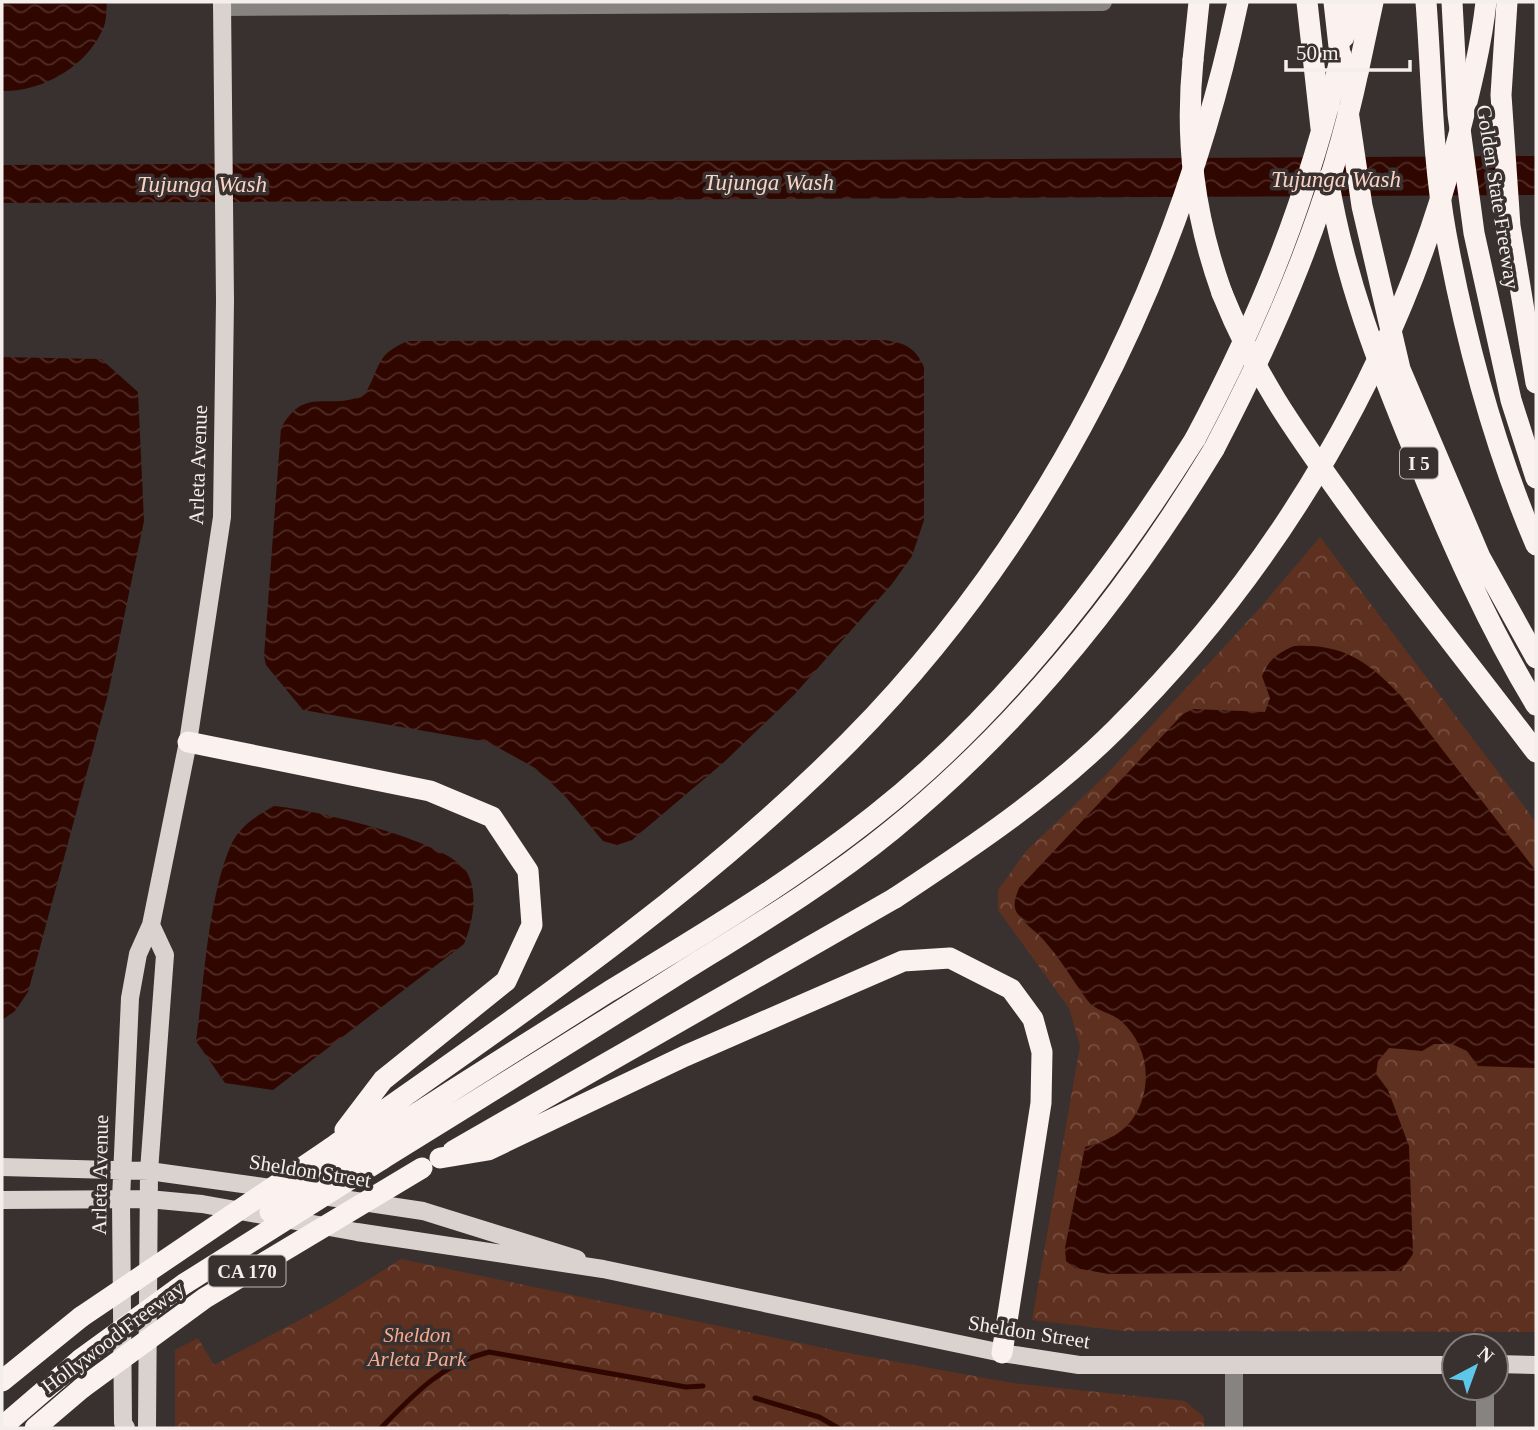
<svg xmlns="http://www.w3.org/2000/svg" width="1538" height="1430" viewBox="0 0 1538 1430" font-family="'Times New Roman',serif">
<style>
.park{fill:url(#park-crowns)}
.water{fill:url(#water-waves)}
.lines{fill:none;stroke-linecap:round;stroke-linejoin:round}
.stream{stroke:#300700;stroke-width:5}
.minor{stroke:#868381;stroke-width:18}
.major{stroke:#dad2cf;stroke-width:18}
.highway{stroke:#fbf1ee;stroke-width:21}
.highway-bridge{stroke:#fbf1ee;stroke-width:21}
.labels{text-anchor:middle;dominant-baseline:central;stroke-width:7;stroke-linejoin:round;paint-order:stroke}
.shield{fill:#38312f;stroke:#bcb6b4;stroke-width:2}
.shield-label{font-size:19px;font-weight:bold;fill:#f4efed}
.street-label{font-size:21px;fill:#f4efed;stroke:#38312f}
.park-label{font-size:21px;font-style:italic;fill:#f5ab90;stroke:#38312f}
.water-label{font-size:23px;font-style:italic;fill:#f9d3c5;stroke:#38312f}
</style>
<defs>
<pattern id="park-crowns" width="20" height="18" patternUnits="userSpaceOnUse" patternTransform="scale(1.75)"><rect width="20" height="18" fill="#5e301f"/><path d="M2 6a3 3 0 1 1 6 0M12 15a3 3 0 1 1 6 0" fill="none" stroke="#764e40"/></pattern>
<pattern id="water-waves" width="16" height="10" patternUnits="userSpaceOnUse" patternTransform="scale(1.75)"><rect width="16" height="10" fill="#300700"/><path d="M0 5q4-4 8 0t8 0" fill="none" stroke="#4f2b26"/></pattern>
</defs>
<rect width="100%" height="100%" fill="#38312f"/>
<path class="park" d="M1320 537 1536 822V1332L1123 1331 1032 1320 1080 1046 1069 1008 998 910V890L1027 850 1105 776 1259 609Z
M401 1259 838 1351 1012 1383 1185 1401 1204 1417V1428H175V1350L198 1338 214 1365 328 1305Z"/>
<path class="water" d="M2 2H107C106 10 107 21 103 29 86 67 42 92 2 91Z
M1536 156V195L2 203V165Z
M884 340C905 343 915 347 924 367V520L912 556 892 584 794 695 723 763 632 840 617 845 603 841 564 795 535 768 488 742 303 710 266 665 264 656 281 428C306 383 330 413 365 394 381 367 375 354 408 341Z
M2 357 101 359 138 392 144 521 108 694 28 992 15 1011 2 1020Z
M1294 646C1343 643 1369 662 1401 696L1536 871V1068L1478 1066 1467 1051 1452 1044H1434L1422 1051 1389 1048 1378 1061 1376 1074 1388 1090 1409 1146 1413 1254 1401 1271 1109 1274 1075 1268 1066 1261 1065 1248 1085 1147C1111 1140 1131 1130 1141 1103 1152 1074 1144 1041 1120 1020 1111 1013 1094 1010 1088 1001 1074 983 1063 962 1047 944 1039 933 1025 925 1017 913 1012 905 1016 896 1019 888L1183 714 1193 709 1265 712 1270 698 1262 676C1269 660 1277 653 1294 646Z
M274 806C311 809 446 840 466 871 479 892 473 922 464 944L273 1090 225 1083 196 1041C204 984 208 897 231 845 239 827 256 816 274 806Z"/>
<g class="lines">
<path class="stream" d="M755 1398 819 1417 838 1428
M381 1428C413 1395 443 1363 489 1352L686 1387 703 1386"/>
<path class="minor" d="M222 7 1103 2
M1234 1367V1428
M1485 1388V1428"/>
<path class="major" d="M2 1167 149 1171 278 1189
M316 1195 423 1211 577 1259
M2 1200 148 1199 202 1204 357 1232 603 1269 1002 1353 1079 1365H1454
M1496 1364 1536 1365
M126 1428 123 1423 121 1199 130 998 138 954 151 925 188 742 222 517 225 301 222 2
M147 1428 149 1171 165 955 151 925"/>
<path class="highway" d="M1307 2 1321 128
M1334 2 1342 73
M1426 2C1432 79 1432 157 1446 234 1465 337 1495 449 1536 545
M1452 2 1458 114 1474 233 1511 400 1536 478
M1507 2 1501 95 1510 226 1536 383
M1344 37 1352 2
M1193 60 1199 2
M1358 72 1373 2
M1348 111 1362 206 1400 369 1480 557 1536 658
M1328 178C1344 277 1378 364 1416 456 1451 542 1488 626 1536 705
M1222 293C1255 375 1292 427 1343 498 1405 585 1472 667 1536 752
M188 742 430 791 492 817 528 871 532 925 506 981 383 1080 345 1130
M331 1148C509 1022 694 898 849 742 1047 542 1180 276 1238 2
M453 1151 895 898
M352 1155C437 1100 522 1046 608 992 700 936 791 882 875 815 1003 714 1109 576 1195 439
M440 1158 488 1150 685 1056 903 961 950 958 1011 989 1033 1019 1042 1052 1041 1103 1002 1353
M382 1159C482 1097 581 1036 680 973 752 928 826 884 892 830 1021 725 1128 591 1214 449
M2 1381 81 1317
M2 1427 81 1359
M35 1428 82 1388"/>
<path class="highway-bridge" d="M1193 60C1185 141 1194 215 1222 293
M1195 439C1262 313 1309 195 1341 55
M1214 449C1277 329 1330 205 1358 72
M895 898C972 847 1050 795 1116 729 1280 566 1400 362 1458 138 1469 94 1481 48 1486 2
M270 1212 352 1155
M81 1317 331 1148
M81 1359 184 1284 382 1159
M82 1388 205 1298 422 1168"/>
</g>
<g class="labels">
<g class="shield">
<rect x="1400" y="447.5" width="38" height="31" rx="5"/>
<rect x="208.5" y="1255.5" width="77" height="31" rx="5"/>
</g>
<g class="shield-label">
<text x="1419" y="463">I 5</text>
<text x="247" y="1271">CA 170</text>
</g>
<g class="street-label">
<text transform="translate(1498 197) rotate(81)">Golden State Freeway</text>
<text transform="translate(198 465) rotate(-88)">Arleta Avenue</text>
<text transform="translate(310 1171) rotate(9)">Sheldon Street</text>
<text transform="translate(100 1175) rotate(-89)">Arleta Avenue</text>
<text transform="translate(1029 1332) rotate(9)">Sheldon Street</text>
<text transform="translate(113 1337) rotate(-37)">Hollywood Freeway</text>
</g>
<g class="park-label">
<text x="417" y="1335">Sheldon<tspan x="417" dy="24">Arleta Park</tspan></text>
</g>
<g class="water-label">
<text x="1336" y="179">Tujunga Wash</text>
<text x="769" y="182">Tujunga Wash</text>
<text x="202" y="184">Tujunga Wash</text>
</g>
</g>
<rect width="1538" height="1430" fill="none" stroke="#f4efed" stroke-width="7"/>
<g transform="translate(1475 1367) rotate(41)"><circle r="33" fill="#38312f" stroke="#837d7b" stroke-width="2"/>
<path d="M0-5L12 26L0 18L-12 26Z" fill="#5cc7e8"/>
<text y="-10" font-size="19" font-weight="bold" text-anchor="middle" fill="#f4efed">N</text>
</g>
<path d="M1286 60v10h124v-10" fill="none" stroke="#f4efed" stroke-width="3.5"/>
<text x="1296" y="60" font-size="21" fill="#f4efed" stroke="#38312f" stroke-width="5" paint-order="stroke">50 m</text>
</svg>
